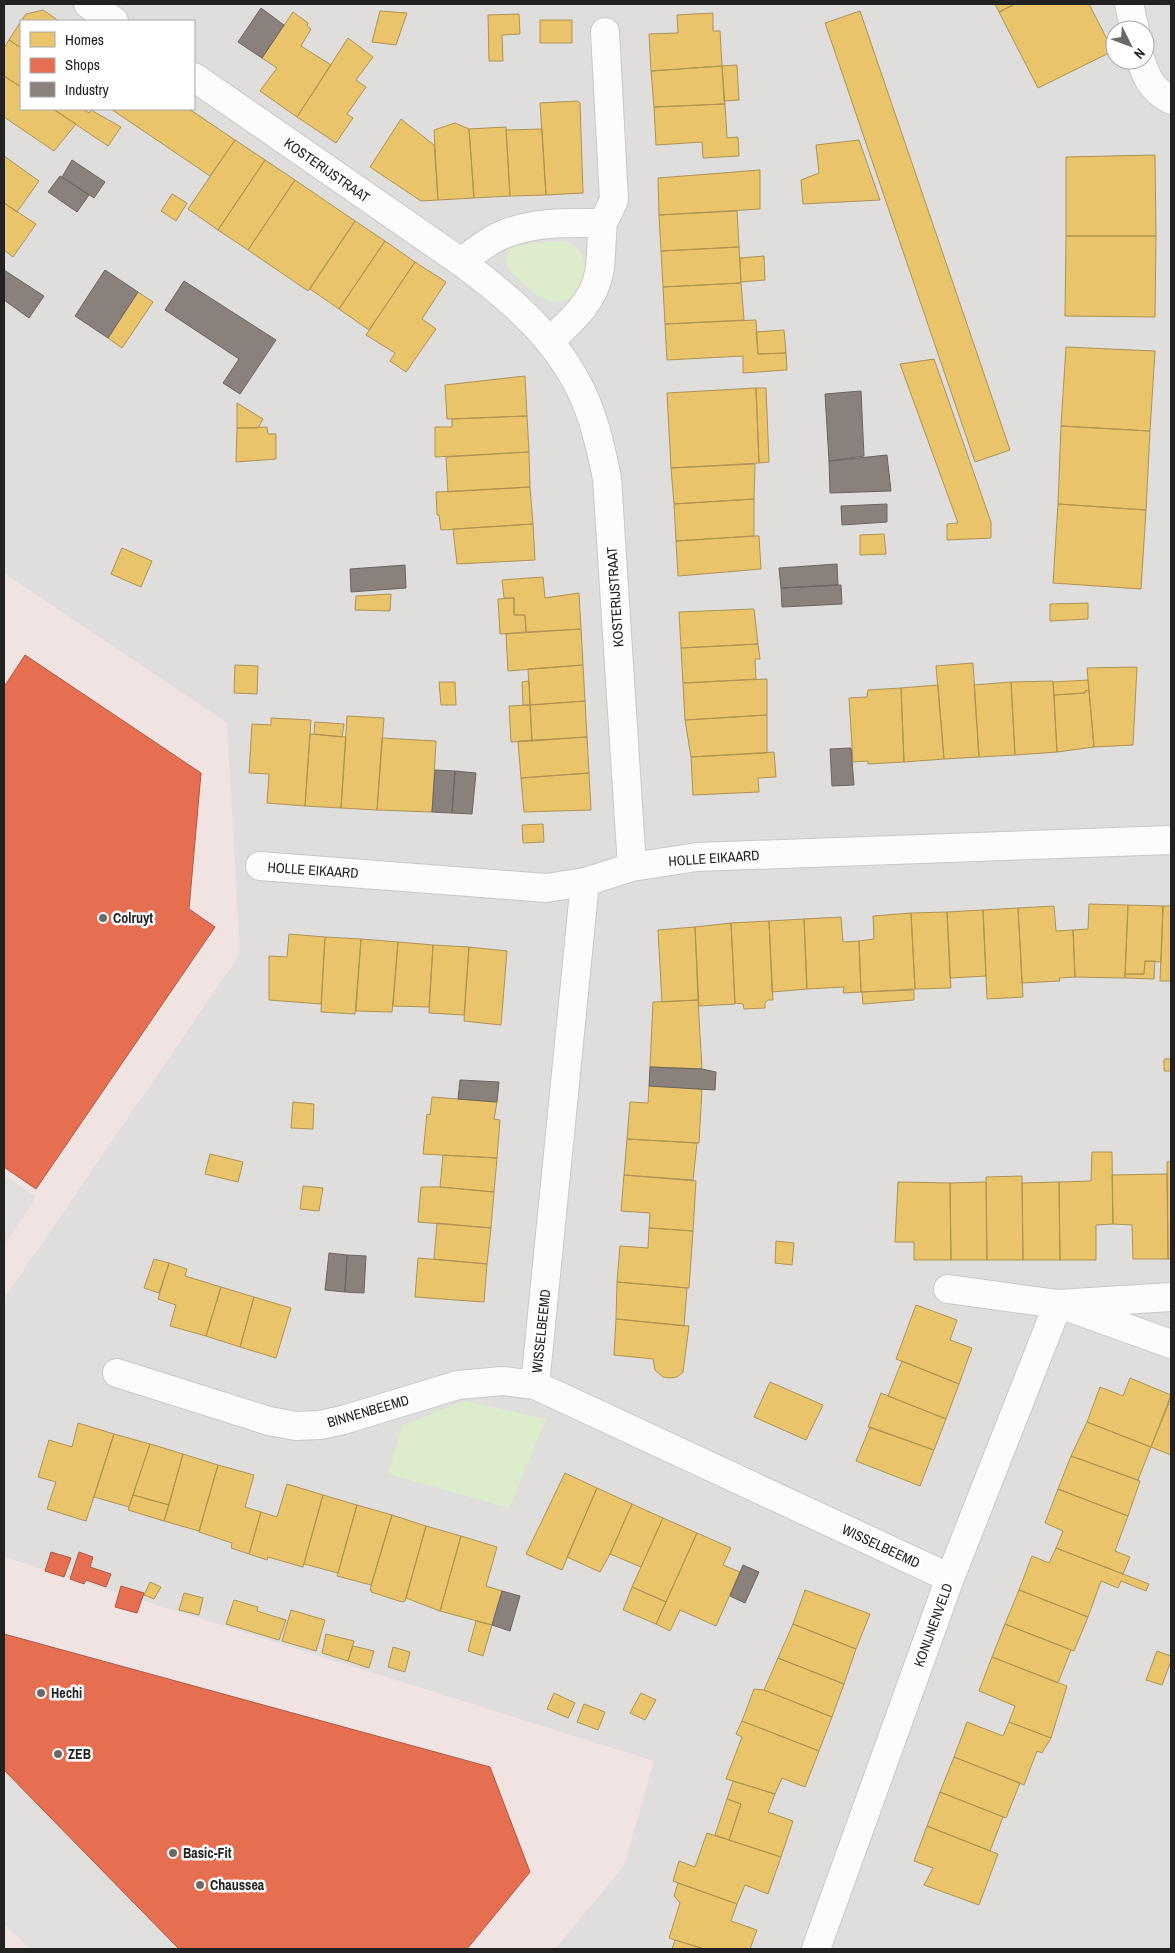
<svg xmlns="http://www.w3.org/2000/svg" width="1175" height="1953" viewBox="0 0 1175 1953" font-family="'Archivo Narrow',sans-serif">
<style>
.residential{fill:#dfdedc;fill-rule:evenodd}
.commercial{fill:#f1e3e1}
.grass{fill:#ddeccb}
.parking{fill:#e0dfde}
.homes{fill:#e9c46a;stroke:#ad9354}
.shops{fill:#e76f51;stroke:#ac5843}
.industry{fill:#8a817c;stroke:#6b6461}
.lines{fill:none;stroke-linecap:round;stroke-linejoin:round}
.street-casing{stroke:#c9c8c7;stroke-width:30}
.street{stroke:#fdfcfc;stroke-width:28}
.poi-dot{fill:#6a6968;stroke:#fff;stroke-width:2}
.labels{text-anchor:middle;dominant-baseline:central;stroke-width:5;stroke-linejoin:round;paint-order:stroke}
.street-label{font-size:14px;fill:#222;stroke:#fff}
.poi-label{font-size:14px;font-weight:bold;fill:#222;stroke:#fff;text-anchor:start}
</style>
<rect width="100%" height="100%" fill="#f0eeeb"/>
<path class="residential" d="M4 4H1171V1949H4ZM21 21H194V109H21ZM1115 30H1145V60H1115Z"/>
<path class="commercial" d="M4 573 227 723 240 954 4 1299Z
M4 1557 654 1761 624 1866 555 1949H4Z"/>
<path class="grass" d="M545 242C552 242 562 240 569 243 600 257 582 310 549 301 536 297 524 283 515 275 503 266 504 256 513 246Z
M464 1401 546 1419 509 1508 388 1474 402 1426Z"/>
<path class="parking" d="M1139 4H1167L1171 22V85L1157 76Z
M4 1175 36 1197 4 1245Z
M4 1770 179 1949H31L8 1928 4 1923Z"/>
<path class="homes" d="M995 4H1015L999 12Z
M1015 4H1089L1113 51 1038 88 999 12Z
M43 10 59 21H21L26 14Z
M380 11 407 13 396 45 372 42Z
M860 11 1010 450 975 462 825 23Z
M293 12 308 23 307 26 311 29 301 46 331 65 297 117 260 91 277 68 262 58Z
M713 13V31H720L722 66 651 71 649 34 678 33 677 15Z
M519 14 520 34 502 35 503 61H489L488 15Z
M540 20H572V43H540Z
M21 21V48L9 40Z
M348 38 373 57 356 80 366 87 347 114 353 118 336 143 297 117Z
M9 40 21 48V87L4 76V48Z
M737 65 739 100 724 101 722 66Z
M722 66 725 104 654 107 651 71Z
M4 76 21 87V109H53L76 124 54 151 4 117Z
M577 101 580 103 583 193 546 195 540 103Z
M725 104 727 138 738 137 739 156 703 158 702 142 656 145 654 107Z
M53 109H83L89 113 91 110 121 127 108 146Z
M111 109H189L235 140 210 176Z
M401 119 434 145 438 200 421 201 370 167Z
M455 123 469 129 474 198 438 200 434 130Z
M506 127 510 196 474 198 469 129Z
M542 129 546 195 510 196 506 130Z
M235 140 265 160 218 230 188 209Z
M859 140 880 200 803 204 801 180 819 173 816 145Z
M1155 155 1156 236H1066V157Z
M4 156 39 181 17 212 4 203Z
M265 160 295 180 248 250 218 230Z
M760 170V209L659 215 658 178Z
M295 180 355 221 308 291 248 250Z
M172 194 187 203 176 221 161 211Z
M4 203 36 224 13 257 4 250Z
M737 211 739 247 661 251 659 215Z
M355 221 385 241 339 309 310 289Z
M1066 236H1156L1155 317 1065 316Z
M385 241 415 262 369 330 339 309Z
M739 247 741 283 663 287 661 251Z
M764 256 765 280 741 282 740 258Z
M415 262 446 282 422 319 436 329 406 372 390 361 395 353 366 335Z
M741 283 744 320 665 324 663 287Z
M138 292 153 302 122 348 108 338Z
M756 320 758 354 786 353 787 370 743 373V356L667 360 665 324Z
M784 330 786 353 758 354 756 332Z
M1066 347 1155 351 1150 431 1061 426Z
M934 359 991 522V538L947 540V524L958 523 900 364Z
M525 376 527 416 447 419 445 385Z
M756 388 759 463 671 468 667 393Z
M756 388H766L769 462 759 463Z
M237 403 263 419 258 428H237Z
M527 416 529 452 435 457V427H452V419Z
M1061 426 1150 431 1146 510 1058 504Z
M267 427 268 434H276V459L236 462 237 428Z
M529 452 530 487 448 492 446 457Z
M755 464 754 499 674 504 671 468Z
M530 487 533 524 441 530 439 515H437L436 492Z
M754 499V536L676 541 674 504Z
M1058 504 1146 510 1141 589 1053 583Z
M533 524 535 560 457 564 453 529Z
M884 534 886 554 860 555V535Z
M754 536H759L761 569 678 576 676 541Z
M122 548 152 561 141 587 111 574Z
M543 577 545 598 579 593 581 629 526 632 525 615H514V598H504L502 580Z
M391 594 390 611 355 610 356 596Z
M514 598V615H525L526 632 500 634 498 599Z
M1088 603V619L1050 621V604Z
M754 609 758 644 681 648 679 612Z
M581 629 583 665 508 671 506 634Z
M758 644 760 659H755L756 679 683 683 681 648Z
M973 663 979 757 944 759 936 666Z
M235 665 258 666 257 694 234 693Z
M583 665 585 701 530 705 528 669Z
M1137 667 1133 745 1094 747 1087 668Z
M767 679V715L685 720 683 683Z
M1088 680 1089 690 1085 691V693L1054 695 1053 682Z
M529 681 530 705H523L522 682Z
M1053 681 1057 752 1015 755 1011 682Z
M439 682H455L456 705H441Z
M1011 682 1015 755 979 757 974 685Z
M938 685 944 759 904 762 901 688Z
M901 688 904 762 868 764V761L853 762 849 698 867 697 868 690Z
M1089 690 1094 747 1057 752 1054 695 1085 693V691Z
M585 701 587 737 532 741 530 705Z
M530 705 532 741 511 742 509 706Z
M767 715V753L691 757 685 720Z
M347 716 384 718 377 810 341 808Z
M271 718 311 720 305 806 267 803 269 774 249 773 252 724 271 725Z
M315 722 344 724 342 737 314 734Z
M310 734 346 737 341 808 305 806Z
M587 737 589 773 521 778 518 741Z
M382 738 436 741 432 812 377 810Z
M774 752 776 777 758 778 759 792 693 795 691 757Z
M589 773 591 810 524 812 521 778Z
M543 824 544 842 523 843 522 825Z
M1089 904 1128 905 1125 978 1075 977 1073 930 1088 929Z
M1128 905 1163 906 1161 962 1145 961 1144 974H1125Z
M1054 906 1056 931 1073 930 1075 977 1059 978 1060 981 1022 983 1018 908Z
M1163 906H1171V981H1160Z
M1018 908 1023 997 987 999 983 910Z
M983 910 986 976 950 978 947 912Z
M947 912 951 988 915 989 911 913Z
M911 913 915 989 861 992 859 941 874 939 873 916Z
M841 917 843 942 859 941 861 992 843 993 844 987 807 989 804 919Z
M804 919 807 989 772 992 769 921Z
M769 921 773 1000H768L765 1003V1008L744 1009 743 1004 735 1003 731 923Z
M731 923 735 1004 699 1006 695 927Z
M695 927 698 1000 662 1002 658 930Z
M289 934 325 937 321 1004 269 1000V956L287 957Z
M325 937 361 939 355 1014 321 1012Z
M361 939 398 942 392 1012 356 1011Z
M398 942 433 945 429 1007 393 1006Z
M433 945 469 947 464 1015 429 1013Z
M469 947 507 951 501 1025 464 1021Z
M1145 961H1155L1154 979 1125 978V974H1144Z
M914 990V1000L863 1004 862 992Z
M698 1000 702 1069 650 1067 653 1002Z
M1164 1059H1171V1071H1164Z
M649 1086 702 1089 699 1143 627 1139 630 1102 648 1103Z
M432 1097 497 1102 494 1119 500 1120 497 1158 423 1154 427 1114 430 1115Z
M293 1102 314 1104 313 1129 291 1128Z
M627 1139 697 1143 693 1180 624 1175Z
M1092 1152H1112L1113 1224 1096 1225V1260H1060L1059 1182 1091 1181Z
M210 1154 243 1162 238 1182 205 1174Z
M443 1155 497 1158 494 1192 440 1187Z
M1167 1162H1171V1259H1168Z
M1167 1174 1168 1259H1133L1132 1225 1113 1224 1112 1175Z
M624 1175 696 1181 693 1231 649 1228 650 1213 621 1211Z
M1022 1176 1023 1260H987L986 1177Z
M898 1182 950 1183 951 1260H914V1242H895Z
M986 1182 987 1260H951L950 1183Z
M1059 1182 1060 1260H1023L1022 1183Z
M303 1186 323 1188 319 1211 300 1209Z
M421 1187H440L494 1192 491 1228 418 1222Z
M437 1223 491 1228 487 1264 434 1259Z
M649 1228 693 1231 689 1288 617 1282 620 1246 648 1248Z
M776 1241 794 1243 792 1265 775 1263Z
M418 1258 487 1264 484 1302 415 1297Z
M154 1259 169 1263 159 1293 144 1288Z
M169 1263 187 1269 185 1276 221 1287 206 1336 170 1326 176 1305 158 1299Z
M617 1282 687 1288 684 1326 616 1319Z
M221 1287 254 1297 240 1347 206 1336Z
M254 1297 291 1308 276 1358 240 1347Z
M916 1305 957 1320 950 1340 972 1348 959 1384 896 1359Z
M616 1319 689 1326 683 1372 677 1377 669 1378 663 1377 655 1370 653 1359 614 1355Z
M902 1361 959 1384 946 1419 888 1396Z
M1130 1378 1171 1395 1151 1447 1087 1422 1100 1387 1123 1396Z
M770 1382 823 1405 806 1440 754 1417Z
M881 1393 946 1419 934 1450 868 1427Z
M1171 1398V1455L1151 1447Z
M1087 1422 1151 1447 1138 1480 1071 1456Z
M78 1423 114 1434 86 1521 47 1509 56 1482 38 1477 49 1440 72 1447Z
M870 1427 934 1450 920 1486 856 1461Z
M114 1434 150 1444 129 1507 94 1497Z
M150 1444 183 1454 169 1505 133 1495Z
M183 1454 218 1465 199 1531 164 1521Z
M1071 1456 1140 1481 1128 1516 1058 1489Z
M218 1465 254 1475 245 1507 261 1512 249 1554 231 1548 232 1543 199 1532Z
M565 1473 597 1488 562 1570 526 1554Z
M287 1484 323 1495 303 1567 268 1557 267 1560 249 1554 261 1512 277 1517Z
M597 1488 632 1504 610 1554 600 1572 567 1557Z
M1058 1489 1128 1516 1115 1551 1130 1557 1123 1574 1056 1548 1063 1531 1045 1523Z
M133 1495 169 1505 164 1521 128 1510Z
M323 1495 357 1505 338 1573 304 1564Z
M632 1504 663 1518 641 1567 610 1554Z
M357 1505 392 1515 371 1585 337 1576Z
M392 1515 426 1526 405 1601 402 1602 371 1592 372 1590H370Z
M663 1518 697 1533 666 1602 632 1587Z
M426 1526 461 1536 440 1611 406 1598Z
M697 1533 731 1548 723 1565 740 1572 716 1626 680 1610 670 1631 656 1624Z
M461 1536 497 1547 486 1586 502 1591 492 1625 440 1611Z
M1056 1548 1123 1574 1149 1584 1146 1591 1121 1581 1118 1588 1101 1581 1088 1617 1019 1590 1032 1556 1049 1563Z
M150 1582 161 1587 154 1599 144 1595Z
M632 1587 666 1602 656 1624 623 1610Z
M805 1590 870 1614 856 1649 793 1624Z
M1019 1590 1088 1617 1074 1651 1005 1624Z
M184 1593 203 1598 199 1615 179 1610Z
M234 1600 258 1607 257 1611 286 1620 279 1640 226 1624Z
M291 1610 325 1620 316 1651 282 1641Z
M476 1621 492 1625 483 1656 468 1651Z
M793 1624 856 1649 844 1684 778 1658Z
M1005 1624 1071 1650 1058 1683 992 1657Z
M326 1634 354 1641 348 1661 322 1653Z
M353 1646 374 1651 369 1668 348 1661Z
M393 1647 410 1652 405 1672 388 1667Z
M1157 1651 1171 1656V1661L1162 1685 1146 1680Z
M992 1657 1067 1686 1051 1738 1009 1722 1015 1706 979 1691Z
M778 1658 844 1684 832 1717 764 1690Z
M754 1689 764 1690 832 1717 819 1751 742 1721Z
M554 1693 575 1703 568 1718 547 1709Z
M641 1693 656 1700 645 1720 630 1713Z
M584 1704 605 1712 598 1730 577 1722Z
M742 1721 819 1751 805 1787 782 1778 775 1794 726 1779 742 1737 736 1734Z
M967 1722 1003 1736 1009 1722 1051 1738 1042 1753 1037 1751 1024 1785 954 1757Z
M954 1757 1020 1783 1006 1818 940 1792Z
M733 1781 775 1794 768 1812 793 1821 781 1857 729 1840 741 1804 727 1799Z
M940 1792 1003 1817 990 1851 927 1826Z
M727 1799 741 1804 729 1840 715 1835Z
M927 1826 998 1854 979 1905 924 1885 933 1868 914 1861Z
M707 1833 781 1857 768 1894 745 1885 737 1904 673 1881 679 1861 695 1867Z
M678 1883 737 1904 731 1921 757 1930 750 1949H704L669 1938 680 1903 674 1896Z
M675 1940 704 1949H672Z"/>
<path class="shops" d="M25 655 201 773 189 909 215 927 36 1189 4 1167V687Z
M51 1552 71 1558 64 1577 45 1571Z
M79 1552 93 1557 90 1567 111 1574 106 1587 86 1580 84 1584 70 1579Z
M121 1586 144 1593 137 1613 115 1607Z
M4 1634 490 1767 530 1872 467 1949H179L4 1770Z"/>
<path class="industry" d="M261 8 284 25 262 58 238 42Z
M72 160 105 182 94 198 62 177Z
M60 176 89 195 77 212 48 192Z
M4 270 44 296 29 318 4 300Z
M105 270 138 292 108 338 75 316Z
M184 281 276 340 240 394 223 383 239 359 165 310Z
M861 391 864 456 829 461 825 394Z
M887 455 891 491 830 493 829 461Z
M887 504V522L842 525 841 506Z
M837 564 838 585 781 588 779 568Z
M405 565 406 588 351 592 350 569Z
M838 585H841L842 604 782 607 781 588Z
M851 748 854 785 832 786 830 749Z
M435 770 455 771 452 813 432 812Z
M455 771 476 773 472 814 452 813Z
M650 1067 702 1069 716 1072 715 1090 649 1086Z
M460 1080 499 1082 497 1102 458 1099Z
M329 1253 347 1255 345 1292 325 1290Z
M347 1255 366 1256 364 1293 345 1292Z
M743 1565 759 1572 745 1603 730 1596Z
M502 1591 520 1596 510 1631 492 1625Z"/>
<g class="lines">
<defs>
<path id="street" d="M88 4 114 21
M1129 4 1135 30
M1141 60C1146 79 1154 91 1171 100
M194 77 461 262C514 301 564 344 588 407 597 430 602 454 607 478L632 867
M603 223 614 200 605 32
M461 262C476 251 490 239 507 233 538 221 571 223 603 223 601 239 602 257 599 273 593 303 571 321 550 341
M260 866 546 888 585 882 632 867 697 857 1171 840
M585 882 535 1385 950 1578
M948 1289 1058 1304 1171 1297
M1068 1307 1171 1344
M117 1373 269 1421 296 1426 320 1425 343 1420 458 1385 502 1381 535 1385
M816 1949 950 1578 1058 1304"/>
</defs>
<use href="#street" class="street-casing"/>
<use href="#street" class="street"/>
</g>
<g class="poi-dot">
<circle cx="103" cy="918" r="5"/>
<circle cx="41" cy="1693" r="5"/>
<circle cx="58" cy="1754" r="5"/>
<circle cx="173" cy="1853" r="5"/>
<circle cx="200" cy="1885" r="5"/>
</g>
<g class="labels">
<g class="street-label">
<text transform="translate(327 170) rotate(35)">KOSTERIJSTRAAT</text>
<text transform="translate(615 597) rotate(-94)">KOSTERIJSTRAAT</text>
<text transform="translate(714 858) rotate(-4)">HOLLE EIKAARD</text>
<text transform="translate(313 870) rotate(4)">HOLLE EIKAARD</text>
<text transform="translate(541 1331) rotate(-84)">WISSELBEEMD</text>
<text transform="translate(368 1411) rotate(-16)">BINNENBEEMD</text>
<text transform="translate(881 1546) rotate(25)">WISSELBEEMD</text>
<text transform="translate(933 1625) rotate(-70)">KONIJNENVELD</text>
</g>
<g class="poi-label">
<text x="113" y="918">Colruyt</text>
<text x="51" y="1693">Hechi</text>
<text x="68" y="1754">ZEB</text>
<text x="183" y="1853">Basic-Fit</text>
<text x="210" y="1885">Chaussea</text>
</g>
</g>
<rect width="1175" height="1953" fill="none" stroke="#222222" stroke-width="10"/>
<rect x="20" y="20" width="175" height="90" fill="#ffffff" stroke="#a7a7a7"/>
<rect x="30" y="32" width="25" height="15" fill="#e9c46a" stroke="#a7a7a7"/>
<text x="65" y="45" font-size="15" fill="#222222">Homes</text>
<rect x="30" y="58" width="25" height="15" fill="#e76f51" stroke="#a7a7a7"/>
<text x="65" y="70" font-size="15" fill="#222222">Shops</text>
<rect x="30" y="82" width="25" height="15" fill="#8a817c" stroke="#a7a7a7"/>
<text x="65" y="95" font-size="15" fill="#222222">Industry</text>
<g transform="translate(1130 45) rotate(132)"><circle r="24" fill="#ffffff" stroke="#a7a7a7"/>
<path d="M0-4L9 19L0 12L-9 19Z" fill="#6a6968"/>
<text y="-8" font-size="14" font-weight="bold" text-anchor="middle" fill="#222222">N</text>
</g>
</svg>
